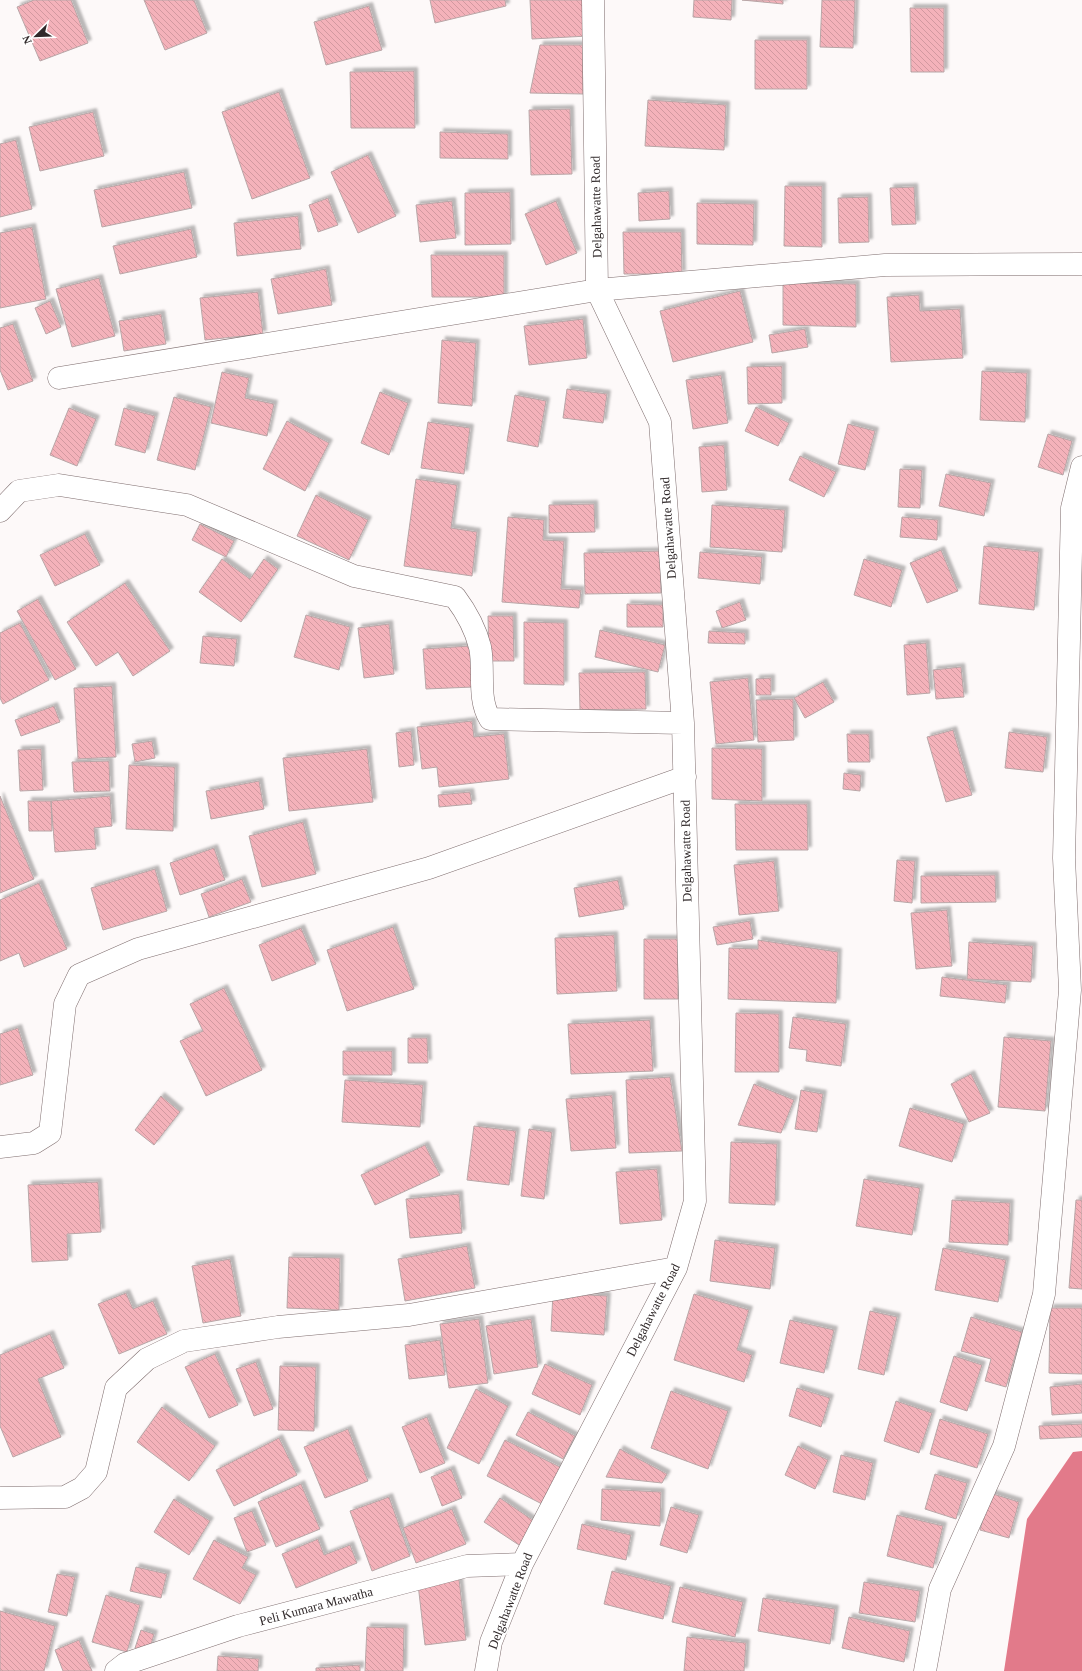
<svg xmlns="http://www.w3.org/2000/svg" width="1082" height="1671" viewBox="0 0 1082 1671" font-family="'Times New Roman',serif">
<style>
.water{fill:#e27a8a}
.building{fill:url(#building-back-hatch);stroke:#b8a6a7;filter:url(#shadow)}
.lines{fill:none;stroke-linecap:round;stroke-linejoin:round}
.minor-casing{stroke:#7f6e6f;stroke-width:23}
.minor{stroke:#fff;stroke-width:22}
.labels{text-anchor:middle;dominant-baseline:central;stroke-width:3.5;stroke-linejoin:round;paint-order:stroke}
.street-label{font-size:13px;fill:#312a2b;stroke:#fff}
</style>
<defs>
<pattern id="building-back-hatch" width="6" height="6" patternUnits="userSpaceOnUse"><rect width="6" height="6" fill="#f4b2ba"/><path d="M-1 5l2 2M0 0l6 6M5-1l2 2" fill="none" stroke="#d299a0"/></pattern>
<filter id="shadow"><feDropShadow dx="3.5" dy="-3.5" stdDeviation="1" flood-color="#0004"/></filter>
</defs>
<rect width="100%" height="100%" fill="#fdf9f9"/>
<path class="water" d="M1082 1451V1671H1004L1027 1519 1073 1452Z"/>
<path class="building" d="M34 0H71L88 43 40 61 17 7Z
M144 0H194L207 33 165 50Z
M430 0H505L506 6 435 23Z
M530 0H586L588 36 532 39Z
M694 0H732L731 20 693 17Z
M742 0H783V4Z
M822 0H855L853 48 820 47Z
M369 6 382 50 326 65 314 22Z
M910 8H944V72H911Z
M755 40H807V89H755Z
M540 45H583V94L530 93Z
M414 71 415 128H351L350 72Z
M279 92 310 178 252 199 222 112Z
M648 100 726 105 724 150 645 146Z
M570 109 572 174 531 175 529 110Z
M93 112 104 156 40 171 29 127Z
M440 132 508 134V159L440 158Z
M16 140 32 209 0 217V144Z
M368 155 396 216 358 233 331 172Z
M184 172 192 208 102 227 94 190Z
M785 186H822V247L784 246Z
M914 187 916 224 892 225 890 188Z
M669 191 670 219 639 221 638 193Z
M510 192 511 244 465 245V193Z
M868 197 869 242 839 243 838 198Z
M328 198 338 225 318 232 309 205Z
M452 201 456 238 420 242 416 205Z
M556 201 577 253 546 265 525 214Z
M697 203 754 204 753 245 697 244Z
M298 216 301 249 237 256 234 223Z
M32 227 46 299 0 308V233Z
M191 229 197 257 120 274 113 246Z
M623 232H681L682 274H624Z
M431 255H504V297H432Z
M326 269 332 305 278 314 271 279Z
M99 278 115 336 72 347 56 289Z
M783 283 856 284V327L783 325Z
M740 291 753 342 673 362 660 311Z
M258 292 263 334 205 340 200 298Z
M919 295 920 311 960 309 963 358 891 362 887 297Z
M50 301 61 327 46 334 35 308Z
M161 314 166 344 124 351 119 321Z
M583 319 587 358 529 365 524 326Z
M13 324 33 381 8 390 0 370V328Z
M805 329 808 347 772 353 769 335Z
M442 340 476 343 472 406 438 403Z
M782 366V403L748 404 747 367Z
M982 371 1027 373 1025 422 980 420Z
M222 372 249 378 245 398 274 404 267 436 211 423Z
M721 375 728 423 693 429 686 380Z
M567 389 607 394 603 423 563 418Z
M380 392 408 403 389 455 361 443Z
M515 395 546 401 538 447 507 441Z
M174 397 211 407 195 470 157 460Z
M756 407 789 423 778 446 745 431Z
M69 408 96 419 77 466 50 455Z
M124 408 155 416 145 453 115 445Z
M287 421 329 443 305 491 263 469Z
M428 422 470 428 464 474 421 468Z
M848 424 875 431 865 470 838 464Z
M1048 434 1072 441 1063 475 1038 467Z
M724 445 727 490 702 492 699 447Z
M800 456 836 472 824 497 789 480Z
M900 469 922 470 920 508 898 507Z
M946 474 991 483 984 516 939 506Z
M416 479 457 485 451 528 477 532 472 576 404 566Z
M316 495 368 520 349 560 297 536Z
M594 504 595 532 549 533V505Z
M712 505 785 510 782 552 710 547Z
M508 517 544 520 543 540 564 541 561 589 581 590 579 608 502 602Z
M902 517 938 520 937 540 900 537Z
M200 524 234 541 226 557 192 540Z
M85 534 100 565 55 586 40 555Z
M984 546 1039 552 1034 610 979 604Z
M941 550 958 591 927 603 910 563Z
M660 551 661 593 585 594 584 553Z
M700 552 762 557 760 584 698 578Z
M222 559 250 579 264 559 278 569 241 622 199 592Z
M864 559 902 570 891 607 854 595Z
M125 583 170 651 133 676 118 652 96 666 67 622Z
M38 599 76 669 55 680 17 611Z
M740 602 746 620 722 628 716 611Z
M627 604 663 605V627H627Z
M306 615 350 627 339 670 294 657Z
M488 616H513L514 661H489Z
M524 622 564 623V685L524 684Z
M20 623 49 680 3 704 0 698V633Z
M389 624 394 674 364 678 358 628Z
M600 630 665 645 658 672 595 657Z
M709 631 745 633V644L708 643Z
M203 636 237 639 234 666 200 663Z
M926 643 930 693 907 695 904 645Z
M470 646 473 687 426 689 423 649Z
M961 667 964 697 936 699 933 670Z
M645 672 646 709 580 710 579 673Z
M748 678 754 740 716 744 710 682Z
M771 678V695H756V679Z
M823 682 834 702 805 718 794 698Z
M112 686 116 757 78 759 74 688Z
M793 699 794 740 758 742 756 700Z
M54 706 60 722 21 736 15 720Z
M472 721 474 737 504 734 509 779 439 787 437 767 422 769 417 727Z
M953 730 972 795 946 802 927 737Z
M411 731 414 765 399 767 396 733Z
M1009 732 1047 737 1043 772 1005 768Z
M847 734H869L870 762H848Z
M152 741 155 758 135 762 132 744Z
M712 748 762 749V801L712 799Z
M41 749 43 790 20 791 18 750Z
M367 749 373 802 289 811 283 758Z
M109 761 110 791 74 792 72 762Z
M129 765 175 767 173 831 126 829Z
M844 773 861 775 860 791 843 789Z
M259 781 264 809 211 819 206 791Z
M470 792 472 804 439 807 438 795Z
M0 796 34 879 0 893Z
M110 796 112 826 94 828 96 849 55 852 51 801Z
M28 801H51L52 831H29Z
M735 804H807L808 850H736Z
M303 822 316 874 262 887 249 836Z
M214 848 225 880 180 895 170 863Z
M897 860 915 861 912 903 894 901Z
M774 861 779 911 739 915 734 865Z
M155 869 167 911 103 930 91 888Z
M995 875 996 902 921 903V876Z
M242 879 251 902 209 917 201 894Z
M618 880 624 909 579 917 574 888Z
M39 883 67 949 24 967 19 953 0 961V900Z
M947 910 952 966 916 969 911 913Z
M750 921 753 939 717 945 713 927Z
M393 927 414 989 347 1011 327 950Z
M301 928 316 964 272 981 259 945Z
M614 935 617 991 557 994 555 938Z
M644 939H678V999H644Z
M758 940 838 952 836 1003 728 999 729 948 758 949Z
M969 942 1033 946 1031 982 967 979Z
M942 977 1007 985 1005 1003 940 996Z
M224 988 262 1070 206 1096 180 1041 203 1031 190 1004Z
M736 1013 779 1014V1072H735Z
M793 1017 846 1024 841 1066 806 1061 807 1050 789 1048Z
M650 1020 653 1071 571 1074 568 1024Z
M18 1028 33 1075 0 1085V1034Z
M1004 1037 1051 1041 1045 1111 998 1107Z
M408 1038H427L428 1063H408Z
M343 1051H392V1075H343Z
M971 1074 990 1113 969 1122 951 1084Z
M670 1077 682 1151 629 1153 626 1080Z
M345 1080 423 1085 420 1127 342 1122Z
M754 1084 794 1100 781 1133 738 1125Z
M801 1090 823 1094 817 1132 795 1129Z
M612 1095 616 1148 571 1151 566 1099Z
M161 1096 180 1112 154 1145 135 1130Z
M910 1108 964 1124 952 1162 899 1146Z
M474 1126 516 1131 509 1185 467 1180Z
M529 1129 552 1132 544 1199 521 1196Z
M731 1142 777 1144 775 1205 729 1203Z
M425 1145 440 1175 375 1205 361 1175Z
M657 1169 662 1220 620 1224 616 1172Z
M864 1179 920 1188 912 1235 856 1226Z
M98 1182 101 1232 67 1234 68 1260 32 1262 28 1185Z
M459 1194 462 1233 410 1238 406 1199Z
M952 1200 1010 1203 1008 1245 949 1242Z
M1076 1200H1082V1289L1069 1288Z
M715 1240 775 1248 770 1289 710 1281Z
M467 1246 475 1288 405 1301 398 1259Z
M943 1248 1006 1260 998 1302 935 1290Z
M289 1257 340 1258 339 1310 287 1308Z
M230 1259 241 1316 203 1323 192 1266Z
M126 1293 133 1309 153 1301 167 1334 119 1354 98 1304Z
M553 1293 607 1296 604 1335 551 1331Z
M694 1294 749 1310 737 1350 752 1355 744 1382 674 1360Z
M1050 1308H1082V1374L1049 1373Z
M870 1311 897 1317 884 1375 858 1369Z
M971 1317 1022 1332 1006 1387 985 1381 991 1359 961 1351Z
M479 1319 488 1383 449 1388 440 1324Z
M531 1319 538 1367 494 1374 486 1326Z
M790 1320 834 1330 824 1373 780 1363Z
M50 1334 64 1368 38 1379 61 1437 13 1457 0 1426V1355Z
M440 1340 445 1375 409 1379 405 1345Z
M215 1354 238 1405 209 1418 185 1367Z
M954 1356 982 1365 967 1411 940 1402Z
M256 1362 273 1409 254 1416 236 1369Z
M545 1364 592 1385 580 1415 532 1394Z
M280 1366 316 1367 314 1431 278 1430Z
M1082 1384V1413L1052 1415 1050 1387Z
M797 1388 830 1398 821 1427 789 1416Z
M476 1389 508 1406 479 1464 447 1448Z
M671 1391 728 1411 708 1469 651 1448Z
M896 1401 932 1413 919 1453 884 1441Z
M162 1407 215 1446 189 1481 137 1442Z
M528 1412 575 1436 563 1459 516 1435Z
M427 1417 445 1463 420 1473 402 1427Z
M940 1419 988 1434 977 1468 930 1454Z
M1082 1424V1437L1040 1439 1039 1426Z
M348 1429 368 1481 325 1498 304 1447Z
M279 1438 297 1475 234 1506 216 1470Z
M505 1440 562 1468 544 1505 487 1476Z
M798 1446 828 1460 815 1489 785 1475Z
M620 1449 667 1474 662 1483 606 1477Z
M841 1455 873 1463 865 1500 833 1492Z
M451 1469 462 1498 442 1506 431 1477Z
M935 1474 967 1483 956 1519 925 1509Z
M301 1484 320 1529 276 1547 258 1502Z
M602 1489 661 1492 660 1526 601 1520Z
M990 1493 1019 1502 1009 1538 980 1530Z
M389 1497 410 1556 372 1571 350 1511Z
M500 1498 537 1523 522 1547 484 1522Z
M174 1499 210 1521 189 1555 154 1532Z
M671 1507 699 1515 687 1553 660 1545Z
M452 1509 466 1544 416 1563 403 1528Z
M252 1511 266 1545 247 1552 234 1518Z
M897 1515 943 1526 933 1568 887 1556Z
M582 1524 631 1535 626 1560 577 1549Z
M318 1539 324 1555 350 1545 357 1563 296 1588 282 1554Z
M214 1540 248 1557 242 1568 256 1575 240 1604 193 1579Z
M136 1567 167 1574 161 1598 130 1591Z
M612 1571 671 1586 663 1619 604 1604Z
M57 1574 75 1577 67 1616 48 1612Z
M459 1579 466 1640 425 1645 418 1584Z
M864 1582 920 1591 915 1622 859 1613Z
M680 1587 743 1602 735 1637 672 1622Z
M106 1595 140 1605 127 1652 92 1642Z
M763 1598 835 1609 830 1644 758 1631Z
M0 1611 55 1626 44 1671H0Z
M849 1617 910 1631 904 1662 842 1648Z
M367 1627 404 1628 403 1671H365Z
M141 1630 154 1634 149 1652 135 1648Z
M687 1637 746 1643 744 1671H684Z
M79 1640 92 1671H63L55 1650Z
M218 1656 259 1659 258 1671H217Z
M360 1665V1671H316V1668Z"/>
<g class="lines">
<defs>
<path id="minor" d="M59 378 597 290 885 265 1082 264
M0 511 19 491 59 485 187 505 354 576 455 597C467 613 475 627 480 647 485 670 477 698 490 719L683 723
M0 1147 34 1143 50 1133 65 1004 79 975 138 949 429 868 685 777
M0 1498 65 1497 82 1488 96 1472 116 1388 147 1359 184 1341 278 1327 409 1315 676 1268
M116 1671 125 1664 238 1626 467 1566 522 1564
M486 1671 491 1642 522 1564 676 1268 695 1201 683 723 660 422 597 290 593 0
M925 1671 940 1589 1004 1446 1044 1294 1070 990 1064 858 1072 508 1082 467"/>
</defs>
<use href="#minor" class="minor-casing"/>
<use href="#minor" class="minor"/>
</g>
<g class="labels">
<g class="street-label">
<text transform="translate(596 207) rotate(-91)">Delgahawatte Road</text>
<text transform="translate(668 528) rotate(-94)">Delgahawatte Road</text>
<text transform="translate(686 851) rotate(-91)">Delgahawatte Road</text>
<text transform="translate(653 1310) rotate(-63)">Delgahawatte Road</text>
<text transform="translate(510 1601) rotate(-69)">Delgahawatte Road</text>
<text transform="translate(316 1606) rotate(-15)">Peli Kumara Mawatha</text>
</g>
</g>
<g transform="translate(36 36) rotate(247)" stroke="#ffffff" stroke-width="3" paint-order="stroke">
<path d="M0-3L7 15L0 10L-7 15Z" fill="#312a2b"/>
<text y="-6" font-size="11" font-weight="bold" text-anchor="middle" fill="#312a2b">N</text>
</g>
</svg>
